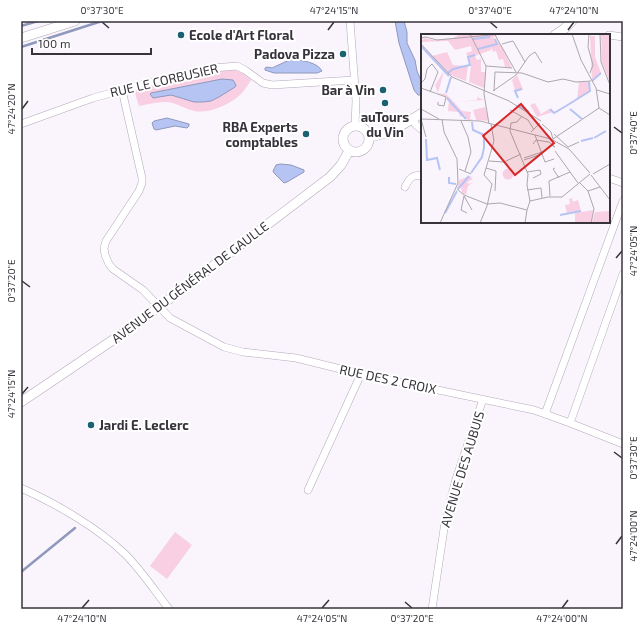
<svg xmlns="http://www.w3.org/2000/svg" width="644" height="630" viewBox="0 0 644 630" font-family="'Exo 2',sans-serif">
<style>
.green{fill:#f9d0e3}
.water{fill:#b6c4f3;stroke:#9098bc}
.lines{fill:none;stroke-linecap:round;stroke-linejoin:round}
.stream{stroke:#9098bc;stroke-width:2.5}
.minor-casing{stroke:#b3a8bb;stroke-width:8}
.tertiary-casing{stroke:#b3a8bb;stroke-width:10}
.minor{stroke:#fff;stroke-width:7}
.tertiary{stroke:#fff;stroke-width:9}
.ticks{fill:none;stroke:#37333b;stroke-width:1.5}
.poi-dot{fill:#1a6171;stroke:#fff;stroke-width:1.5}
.labels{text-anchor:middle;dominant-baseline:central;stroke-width:4;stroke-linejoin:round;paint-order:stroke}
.poi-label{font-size:13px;font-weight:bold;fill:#37333b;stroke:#fff;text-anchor:end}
.street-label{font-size:13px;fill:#37333b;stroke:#fff}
.inset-river{fill:none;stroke:#b6c4f3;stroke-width:2}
.inset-road{fill:none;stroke:#aca7af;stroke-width:1}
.view{fill:#d62828;fill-opacity:0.15;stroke:#d62828;stroke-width:2}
.inset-edge{fill:none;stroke:#37333b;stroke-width:2}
.neatline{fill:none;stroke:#37333b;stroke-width:1.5}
.ticks-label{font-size:10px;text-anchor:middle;fill:#37333b}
</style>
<rect width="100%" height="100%" fill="#faf5fd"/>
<path class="green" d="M232 69 241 72 251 80C248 85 244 91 240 95 229 105 209 114 194 111 185 109 177 103 167 102 158 102 149 104 139 106L134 90 194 76Z
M175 532 192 545 167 579 150 566Z"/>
<path class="water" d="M395 21H404L407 32V43L415 60 417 71 420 78 422 87 421 95H418L414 90 399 43Z
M293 59C303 61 317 62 322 71L317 73H274L265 70V68L267 67 272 68 285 62Z
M222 79 233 80 236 85 235 87 219 97 211 101 203 102H194L171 95 153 98 150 94 151 93Z
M167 118 189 124V126L187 128 175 126 156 130 154 129 152 123 154 121Z
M280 164 291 165 304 170V172L287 182 284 183 274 173 273 171 276 165Z"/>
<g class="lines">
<path class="stream" d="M21 26 38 21
M21 47 102 21
M21 572 75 528"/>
<defs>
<path id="minor" d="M350 21 356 101 355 126
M609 35 623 37
M122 90 142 178V183L139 191 106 241 104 248 105 255 109 264 113 269 143 290 170 318 224 347 243 352 296 358 361 374 534 410 570 423 623 444
M412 119 416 125 422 130
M21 124 93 98 177 75 213 68 237 66 245 70 263 83 272 85 354 80
M609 178 623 183
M405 187C409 179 412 174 422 176
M545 414 623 201
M570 423 623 274
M21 488C55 503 98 528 125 554 141 570 155 591 169 609
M308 490 361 374
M432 609 445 522 456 479 483 399"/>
<path id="tertiary" d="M555 35 564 29 572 21
M21 38 75 21
M343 139a13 13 0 1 1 26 0a13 13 0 1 1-26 0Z
M369 137C388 135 406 123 422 113
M21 402 135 325 330 177 341 165 349 151"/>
</defs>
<use href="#minor" class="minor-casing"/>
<use href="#tertiary" class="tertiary-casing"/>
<use href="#minor" class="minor"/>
<use href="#tertiary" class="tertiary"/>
</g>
<path class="ticks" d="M102 22 109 28M490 22 497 28M328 30 334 22M568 30 574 22M22 109 28 101M614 127 622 133M616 258 622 251M22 281 30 287M22 394 28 387M614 452 622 458M616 544 622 536M405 602 412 608M82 608 89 600M322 608 329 600M562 608 568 600"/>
<g class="poi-dot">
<circle cx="181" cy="35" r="4"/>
<circle cx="343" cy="54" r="4"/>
<circle cx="383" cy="90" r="4"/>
<circle cx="385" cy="103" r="4"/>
<circle cx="306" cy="134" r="4"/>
<circle cx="91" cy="425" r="4"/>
</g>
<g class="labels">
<g class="poi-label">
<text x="189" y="35" text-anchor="start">Ecole d'Art Floral</text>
<text x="335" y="54">Padova Pizza</text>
<text x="375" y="90">Bar à Vin</text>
<text x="385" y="117" text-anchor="middle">auTours<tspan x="385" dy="15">du Vin</tspan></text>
<text x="298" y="127">RBA Experts<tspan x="298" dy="15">comptables</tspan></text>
<text x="99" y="425" text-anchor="start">Jardi E. Leclerc</text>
</g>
<g class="street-label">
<text transform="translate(164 80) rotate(-13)">RUE LE CORBUSIER</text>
<text transform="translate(190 282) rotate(-37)">AVENUE DU GÉNÉRAL DE GAULLE</text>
<text transform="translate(388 379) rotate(12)">RUE DES 2 CROIX</text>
<text transform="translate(462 469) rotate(-73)">AVENUE DES AUBUIS</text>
</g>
</g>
<g transform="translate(421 34)">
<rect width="189" height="189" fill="#faf5fd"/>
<path d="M39 0H79L72 3 80 11 91 34 84 33 82 25 78 26 75 17 72 18 70 13V16L54 22 56 26 60 25V38H65L63 54 48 48 50 31 45 19 51 17 50 12 34 16 27 7 0 8 3 4 12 6 32 4ZM180 0H189V48L181 29ZM169 2H174V23L180 39 171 47ZM26 18 32 31 47 32 45 47 29 41 11 22ZM23 37 17 59 25 60 33 68 56 66V63L63 66 33 68 41 77 50 78 49 85 53 86H46L43 80 39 83 38 78 27 77 28 65 17 59 14 51ZM96 41 102 55 94 57 91 46ZM158 48H168L169 57 156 65ZM114 69 120 80 128 75 132 78 116 83 109 71ZM64 73 68 87 55 86 52 76ZM81.5 140a5.5 5.5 0 1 1 11 0a5.5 5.5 0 1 1-11 0ZM49 142 52 145 46 148 48 150 54 147 47 152 45 161 41 159 40 152 36 155 38 146ZM151 164 152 168 157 166 160 177 146 180 144 171 149 170 148 165ZM172 176 171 188 174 178 189 177V189H154V179Z" fill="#f9d0e3"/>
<path class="inset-river" d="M52 5 69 3M1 13 28 42M57 15 76 10 74 5M27 39 32 35 49 31 47 23 54 21M171 47 180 39M25 59 30 43M26 64 45 85M97 64 94 57 101 55M97 71 108 78M145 72 169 57 168 48M129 75 133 79 145 72M149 75 161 85M173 104 185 97M5 105 6 126 16 124 19 136M160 107 172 104M50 139 61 123 63 114V101L52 96 51 88M28 143V149L35 150M37 155 48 142M24 179 36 157M139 181 160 177"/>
<path class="inset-road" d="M49 0 65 32 63 60 68 90M151 0 160 26 175 54 178 74M168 0 167 13 172 31 169 39M179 0 180 28 189 51M74 1 95 38M0 4 5 3 16 6 80 0M0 10 31 43 88 67 120 87M81 10 92 7 104 28M65 32 91 34M0 49 4 45 6 35 11 30 17 38 9 58M0 54 25 63 23 72 17 71V68M176 56 189 60M72 57 95 41 108 22 114 18 121 29M73 57 74 38 101 39 127 48 142 45 155 48 170 47M178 74 189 81M0 75 18 85M89 76 107 86 113 96M0 85 59 87 130 105 148 115 169 139M0 85 5 103M40 87 47 103 50 118 44 137M121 90 130 98 132 105M110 98 119 89M133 100 147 113 158 108M114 101 124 128 133 125M132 105 178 74M112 110 115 106 128 108 134 113 130 111M134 117 157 149M103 124 121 118M103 126 121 120M68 127 83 128 100 120M65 134 75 137 74 157M134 134 132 135 138 144M38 135 50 140M106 138 119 136 120 140 112 144M172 140 189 130M170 141 189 166M158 148 167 157 179 153M36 155 43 161 66 170 79 169 106 176 109 167 106 151 107 140 89 97 90 89 96 88 101 82M106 156 120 154 121 164M167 157 173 175 170 189M43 162 40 176 46 179M43 162 51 176M129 162 128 147 149 138M109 167 127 163H141L169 140M19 189 37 149 36 125 23 98 21 85M59 189 66 172 71 150 63 141 73 107 70 90M104 189 106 176"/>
<path class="view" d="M100 70 133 109 94 141 62 102Z"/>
<rect width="189" height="189" class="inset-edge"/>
</g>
<rect width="644" height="630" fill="none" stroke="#ffffff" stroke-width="44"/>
<path d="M32 48v6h119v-6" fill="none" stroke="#37333b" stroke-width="2"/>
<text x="38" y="48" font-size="12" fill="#37333b" stroke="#ffffff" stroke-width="3" paint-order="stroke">100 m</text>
<rect x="22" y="22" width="600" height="586" class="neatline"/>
<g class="ticks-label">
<text x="102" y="14">0°37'30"E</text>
<text x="334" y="14">47°24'15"N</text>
<text x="490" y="14">0°37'40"E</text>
<text x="574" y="14">47°24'10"N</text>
<text transform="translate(11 109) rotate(-90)" y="4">47°24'20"N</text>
<text transform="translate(633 133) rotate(-90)" y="4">0°37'40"E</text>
<text transform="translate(633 251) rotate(-90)" y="4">47°24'05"N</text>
<text transform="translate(11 281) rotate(-90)" y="4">0°37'20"E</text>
<text transform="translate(11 394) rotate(-90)" y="4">47°24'15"N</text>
<text transform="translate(633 458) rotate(-90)" y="4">0°37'30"E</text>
<text transform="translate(633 536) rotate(-90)" y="4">47°24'00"N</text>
<text x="82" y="622">47°24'10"N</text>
<text x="322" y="622">47°24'05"N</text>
<text x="412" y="622">0°37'20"E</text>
<text x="562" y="622">47°24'00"N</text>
</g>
</svg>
